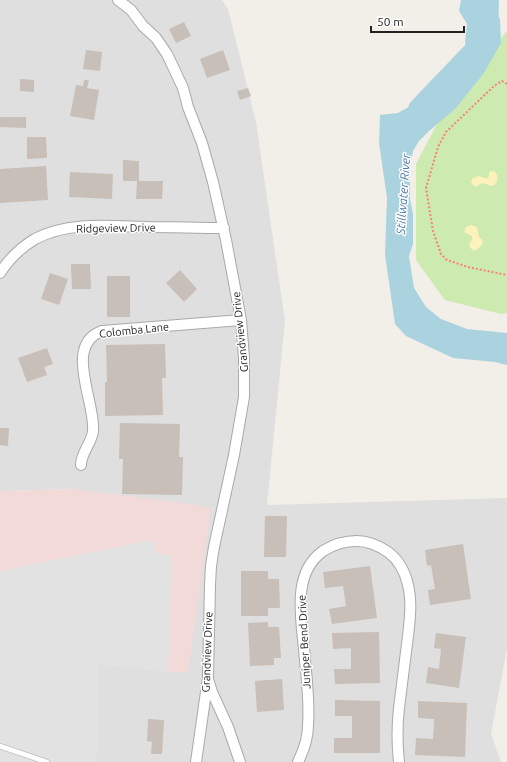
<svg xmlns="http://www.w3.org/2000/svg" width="507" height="762" viewBox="0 0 507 762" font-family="Ubuntu,sans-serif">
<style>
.residential{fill:#e0dfdf}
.commercial{fill:#f2dad9}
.grass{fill:#cdebb0}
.sand{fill:#fff1ba}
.parking{fill:#e2e2e2}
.water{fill:#aad3df}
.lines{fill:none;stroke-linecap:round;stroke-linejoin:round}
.river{stroke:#aad3df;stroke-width:22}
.building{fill:#c7bfb8}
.lane-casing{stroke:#a9a9a9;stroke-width:6}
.street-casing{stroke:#a9a9a9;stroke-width:12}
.path{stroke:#fa8072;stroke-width:2;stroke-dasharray:2 2;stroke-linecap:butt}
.lane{stroke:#fff;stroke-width:5}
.street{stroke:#fff;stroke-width:10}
.labels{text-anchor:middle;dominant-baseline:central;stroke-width:3;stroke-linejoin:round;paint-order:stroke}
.street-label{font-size:11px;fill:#222;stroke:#fff}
.water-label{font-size:12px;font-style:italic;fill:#4a7aab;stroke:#fff}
</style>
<rect width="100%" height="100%" fill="#f2efe9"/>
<path class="residential" d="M0 0H222L228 9 256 122 285 321 267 505 507 498V649L491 734 501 762H96L98 664 188 673 75 489 0 491Z"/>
<path class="commercial" d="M75 489 211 507 188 673 98 664 96 762H0V491Z"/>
<path class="grass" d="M507 31V313L501 314 445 300 416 260V164L449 101Z"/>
<path class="sand" d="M491 171H494L497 175C498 180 497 184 492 186L482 183 476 187 472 184 471 181 473 178 479 176 484 178H488L489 176V173Z
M470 225 477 227 479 237 483 241 482 245 476 250H473C468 247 469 244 472 240V236L464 232 466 227Z"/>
<path class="parking" d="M152 540 157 554 172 556 168 672 98 664 96 762H0V571Z"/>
<path class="water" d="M461 0H493L495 10 500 19 501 43 484 73 455 109 429 131 419 141 413 151 410 166V199L413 214V244L409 256 414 288 426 307 441 319 467 329 507 333V365L495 362 453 358 406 336 395 324 385 255 387 198 379 143 380 115 398 113 421 100 461 73 468 53 465 42 467 24 459 11Z"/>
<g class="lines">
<path class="river" d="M419 109 487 38 488 0"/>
</g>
<path class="building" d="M184 22 191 36 176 43 169 29Z
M86 50 102 52 100 71 83 69Z
M223 50 230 70 207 78 200 59Z
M20 79 34 80V92L20 91Z
M84 80H89L87 88 99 90 94 120 70 116 76 85 83 86Z
M248 88 251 96 240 100 237 91Z
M0 117H26V128L0 127Z
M27 137H46L47 158 27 159Z
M123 160 139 161V181H163L162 199H136L137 181H123Z
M46 166 48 200 0 203V169Z
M70 172 113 174 112 199 69 197Z
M71 264H90L91 289H72Z
M180 270 197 289 184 302 166 283Z
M50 273 68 279 59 305 41 299Z
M107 276H130V317H107Z
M165 344 166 378H162L163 415 105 416V382H107L106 345Z
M47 348 53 364 44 367 47 375 27 382 18 358Z
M120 423 180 424 179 457H183L182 495 122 494 123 459H119Z
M0 428H9L8 446 0 445Z
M265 516H287L286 557H264Z
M463 544 471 599 430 605 428 590 435 589 431 565 427 566 425 550Z
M370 566 377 618 332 624 329 609 346 606 343 586 325 588 323 572Z
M241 571H268V579H279L280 608H268V616H241Z
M268 622V627H279L281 658H274V665L250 666 248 623Z
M379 632 380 683 335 684 334 669H351V648L333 649 332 633Z
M436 633 466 637 459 688 426 683 428 667 439 669 441 649 434 648Z
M282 679 284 710 257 712 255 681Z
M335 700 380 701V753H334V738H352V716H335Z
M418 701 467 703 465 757 415 755 416 738 433 739 434 719 418 718Z
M148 719 164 720 162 754H151L152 742 147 741Z"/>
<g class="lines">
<defs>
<path id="lane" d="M0 746 47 762"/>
<path id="street" d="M118 0 131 10 143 26 156 38 167 54 183 88 188 107 202 143 213 182 226 240 241 320 244 358V397L234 455 214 547 211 566 210 585 208 678 196 762
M0 273C9 259 20 248 35 239 68 221 111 226 147 227 172 227 198 228 224 228
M81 465C81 452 92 443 93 431 96 403 63 345 102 331L241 320
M209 682 212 692 228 727 240 762
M298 762C304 750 308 738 308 725 310 700 306 674 304 649 301 617 292 573 323 551 334 544 345 541 357 541 368 541 379 546 388 552 399 560 405 572 408 585 412 601 410 619 408 636 405 660 402 684 399 708 397 726 397 744 399 762"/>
</defs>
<use href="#lane" class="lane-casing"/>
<use href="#street" class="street-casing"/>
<path class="path" d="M507 84 502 81 494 86 446 132 438 147 426 188 433 231 441 254 447 260 468 267 507 275"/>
<use href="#lane" class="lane"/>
<use href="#street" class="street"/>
</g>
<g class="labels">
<g class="street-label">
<text transform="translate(116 228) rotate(-1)">Ridgeview Drive</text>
<text transform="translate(134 330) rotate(-6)">Colomba Lane</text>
<text transform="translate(240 332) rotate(-96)">Grandview Drive</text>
<text transform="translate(304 642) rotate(-93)">Juniper Bend Drive</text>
<text transform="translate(207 652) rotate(-88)">Grandview Drive</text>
</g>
<g class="water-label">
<text transform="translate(403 194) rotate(-86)">Stillwater River</text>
</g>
</g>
<path d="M371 26v6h93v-6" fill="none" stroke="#222222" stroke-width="2"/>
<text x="377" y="26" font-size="12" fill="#222222" stroke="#ffffff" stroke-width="3" paint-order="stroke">50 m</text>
</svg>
